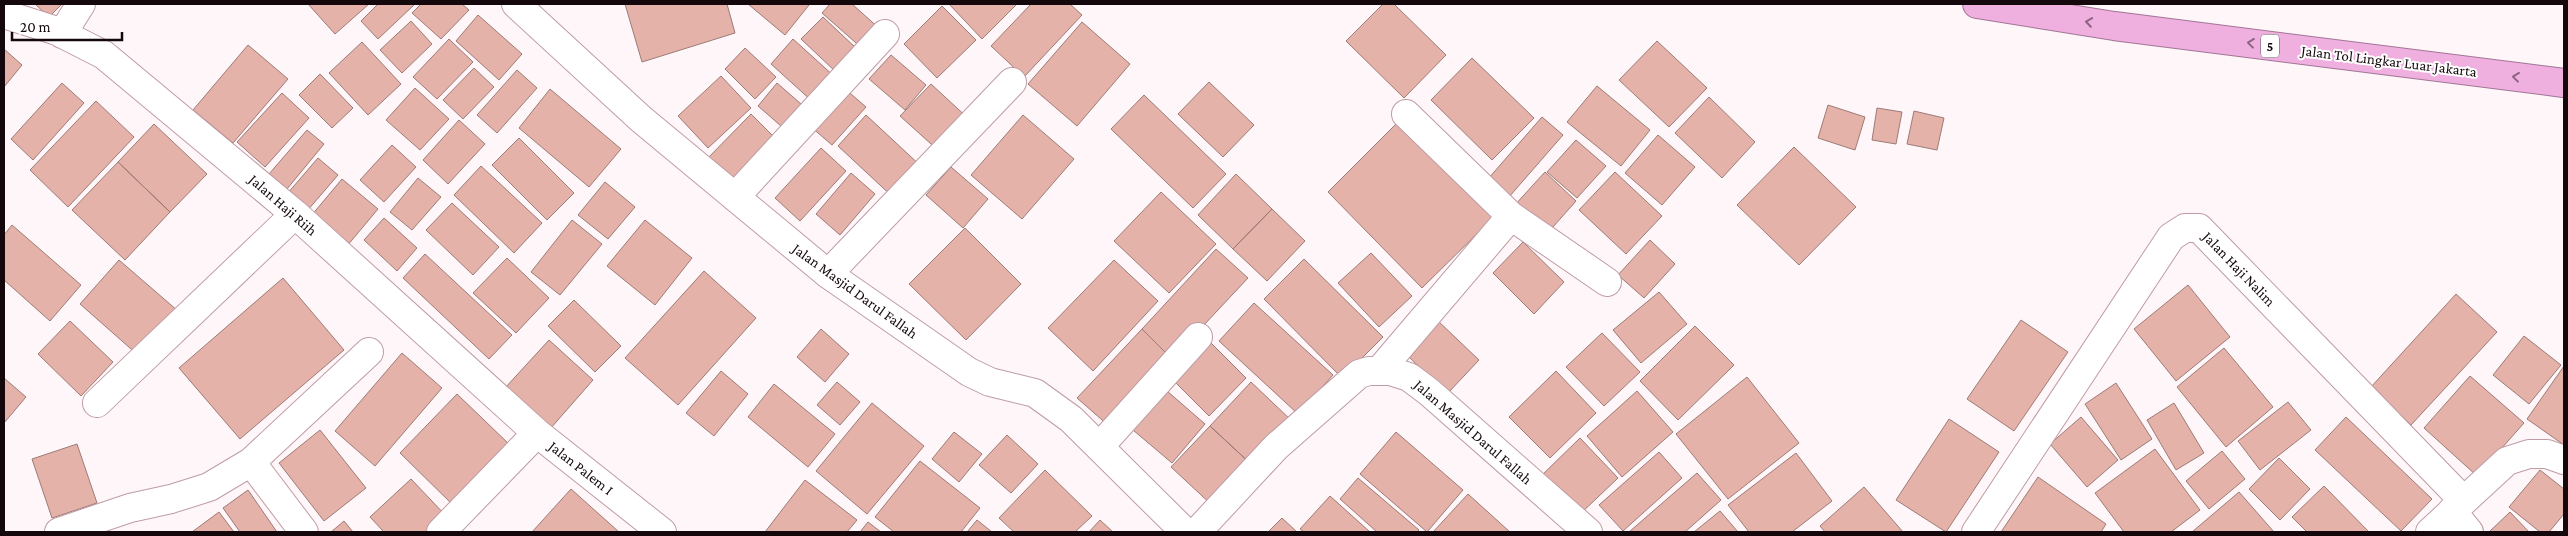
<svg xmlns="http://www.w3.org/2000/svg" width="2568" height="536" viewBox="0 0 2568 536" font-family="'Crimson Pro',serif">
<style>
.building{fill:#e5b2aa;stroke:#9d7b76}
.lines{fill:none;stroke-linecap:round;stroke-linejoin:round}
.minor-casing{stroke:#bf9ca4;stroke-width:30}
.tertiary-casing{stroke:#bf9ca4;stroke-width:30}
.motorway-casing{stroke:#a27596;stroke-width:30}
.minor{stroke:#fff;stroke-width:28}
.tertiary{stroke:#fff;stroke-width:28}
.motorway{stroke:#efb0e0;stroke-width:28}
.oneway{stroke:#8c6481}
.labels{text-anchor:middle;dominant-baseline:central;stroke-width:4;stroke-linejoin:round;paint-order:stroke}
.shield{fill:#fff;stroke:#5a5255;stroke-width:1}
.shield-label{font-size:14px;font-weight:bold;fill:#14080c}
.street-label{font-size:15px;fill:#14080c;stroke:#fff}
</style>
<rect width="100%" height="100%" fill="#fef6f8"/>
<path class="building" d="M35 4H62L49 17Z
M308 4H369L335 34Z
M378 4H415L378 39 361 21Z
M421 4H462L469 10 441 39 412 13Z
M625 4H727L735 33 642 62Z
M748 4H807L809 5 785 35Z
M830 4H852L881 30 864 50 822 13Z
M949 4H1017L982 39Z
M1031 4H1070L1082 15 1024 77 991 46Z
M1383 4H1394L1446 55 1404 98 1346 41Z
M942 6 976 40 937 78 904 44Z
M478 15 522 54 499 80 456 41Z
M823 17 857 49 836 72 801 39Z
M411 21 432 44 402 73 380 50Z
M1082 22 1130 64 1077 126 1028 84Z
M449 39 473 62 437 99 413 77Z
M793 39 835 77 813 102 771 64Z
M1657 41 1707 88 1669 127 1619 80Z
M362 42 401 84 368 115 329 73Z
M248 45 288 79 233 143 193 110Z
M745 48 776 77 755 99 725 69Z
M4 49 22 65 4 87Z
M891 55 926 85 905 110 869 79Z
M1472 58 1534 118 1492 160 1431 100Z
M474 68 494 87 463 119 443 100Z
M517 70 537 88 497 133 477 115Z
M320 74 353 108 332 128 299 95Z
M721 76 751 108 708 148 678 116Z
M1209 82 1254 125 1223 157 1178 114Z
M62 83 84 103 33 160 11 139Z
M777 83 809 111 789 133 758 106Z
M931 84 971 121 941 153 900 116Z
M1597 86 1650 130 1621 166 1567 122Z
M415 88 449 119 420 150 386 120Z
M844 88 866 107 832 145 810 126Z
M550 89 621 149 589 187 519 128Z
M282 93 309 118 265 167 237 142Z
M1144 95 1226 174 1193 208 1111 129Z
M1709 97 1755 142 1722 178 1675 133Z
M96 101 134 137 68 207 30 170Z
M1828 105 1865 117 1855 150 1818 138Z
M1877 108 1902 112 1896 144 1872 140Z
M1914 111 1944 118 1937 150 1907 144Z
M751 114 779 142 734 188 706 160Z
M866 115 923 168 895 199 838 146Z
M1023 115 1074 159 1022 219 971 175Z
M1542 117 1563 135 1509 197 1488 179Z
M459 120 485 144 448 184 423 160Z
M1398 122 1493 218 1422 288 1328 192Z
M154 124 207 174 170 212 118 162Z
M307 130 324 144 287 189 269 174Z
M1658 135 1695 167 1662 205 1625 173Z
M519 138 574 193 547 220 492 165Z
M1576 140 1606 166 1577 198 1547 172Z
M392 145 416 167 384 202 360 180Z
M1794 147 1856 207 1799 265 1737 205Z
M821 148 846 171 800 221 775 198Z
M318 158 338 175 307 211 287 194Z
M118 162 170 212 125 260 72 210Z
M481 166 542 223 514 253 454 195Z
M951 167 988 199 963 228 926 195Z
M1545 172 1576 201 1545 236 1513 207Z
M1615 172 1662 216 1626 254 1579 210Z
M851 173 875 194 840 235 816 214Z
M1236 174 1272 209 1233 249 1198 215Z
M418 178 441 197 412 230 390 212Z
M342 179 378 209 347 246 311 216Z
M605 182 635 207 608 239 578 215Z
M1161 192 1216 244 1169 293 1114 241Z
M452 203 499 247 473 275 426 230Z
M1272 209 1305 241 1267 281 1233 249Z
M384 218 417 248 397 271 364 240Z
M572 220 602 244 560 295 531 272Z
M645 220 692 258 655 305 607 266Z
M12 225 81 285 50 321 4 280V235Z
M965 228 1021 284 966 340 909 284Z
M1650 240 1675 264 1644 298 1618 275Z
M1523 242 1564 282 1534 314 1493 273Z
M1216 249 1248 278 1172 359 1142 329Z
M1371 253 1412 296 1379 327 1338 283Z
M425 254 512 335 489 359 403 278Z
M507 258 549 298 516 333 473 293Z
M1304 259 1383 337 1342 378 1264 299Z
M119 260 178 311 139 356 80 304Z
M1114 260 1158 301 1093 371 1048 328Z
M704 271 756 318 678 405 625 358Z
M283 278 344 350 240 439 179 368Z
M2188 285 2230 337 2176 381 2134 329Z
M1659 292 1687 324 1641 363 1613 330Z
M2456 294 2497 332 2411 425 2371 387Z
M574 300 621 346 595 372 548 326Z
M1254 303 1333 375 1298 414 1219 341Z
M1437 320 1479 360 1447 394 1405 353Z
M2021 320 2068 352 2014 431 1967 399Z
M70 321 113 362 81 396 38 354Z
M1695 326 1734 365 1678 420 1640 381Z
M821 329 849 354 825 382 797 357Z
M1142 329 1172 359 1109 426 1077 398Z
M1602 333 1640 372 1604 406 1566 367Z
M2524 336 2561 365 2529 404 2493 375Z
M549 340 593 380 550 429 505 388Z
M1211 343 1246 378 1209 416 1174 381Z
M2224 348 2273 407 2226 447 2177 387Z
M402 353 442 388 375 466 335 431Z
M2564 366V445L2527 419Z
M721 371 748 394 714 436 686 413Z
M1556 371 1596 413 1550 458 1509 417Z
M2470 376 2524 423 2477 476 2424 428Z
M1747 377 1799 443 1728 499 1676 434Z
M4 378 26 397 4 423Z
M837 382 860 402 840 425 817 405Z
M1251 382 1294 423 1253 466 1210 426Z
M2116 383 2152 439 2121 460 2085 404Z
M774 384 835 434 808 467 748 417Z
M1167 391 1205 424 1172 463 1133 430Z
M1637 391 1673 432 1622 477 1587 436Z
M457 394 511 446 454 506 400 453Z
M2288 402 2311 430 2260 470 2238 441Z
M872 403 924 446 867 514 816 471Z
M2174 403 2204 453 2176 470 2147 420Z
M2081 417 2118 460 2087 487 2050 444Z
M2346 417 2432 499 2401 531 2315 450Z
M1949 419 1999 452 1946 532 1896 500Z
M1210 426 1253 466 1214 507 1171 467Z
M320 430 366 488 324 521 279 463Z
M954 432 982 454 959 482 932 459Z
M1396 432 1463 490 1427 532 1360 474Z
M1007 435 1038 464 1011 493 979 465Z
M1580 438 1618 478 1577 517 1539 478Z
M77 444 97 503 52 518 32 459Z
M2155 449 2200 510 2171 532H2124L2095 493Z
M2222 451 2245 479 2209 509 2186 481Z
M1659 452 1682 478 1623 531 1599 505Z
M1796 453 1832 501 1792 532H1749L1728 505Z
M2279 458 2310 489 2280 520 2249 489Z
M920 461 980 508 961 532H894L875 517Z
M1045 470 1092 516 1075 532H1014L999 518Z
M2540 470 2564 489V514L2549 532H2540L2509 507Z
M1697 473 1721 500 1685 532H1629Z
M2038 477 2106 524 2101 532H2001Z
M1358 478 1419 530 1417 532H1377L1340 499Z
M411 479 449 519 434 532H384L370 517Z
M805 480 857 520 847 532H765Z
M2324 486 2369 532H2307L2292 517Z
M1864 487 1903 532H1825L1820 526Z
M571 489 619 532H532Z
M248 490 277 532H240L223 508Z
M2239 492 2274 532H2192Z
M1468 494 1510 532H1433Z
M1330 496 1370 532H1304L1300 529Z
M1720 511 1738 532H1694Z
M219 512 234 532H192Z
M2510 512 2529 532H2489Z
M1282 518 1297 532H1268Z
M977 520 992 532H967Z
M1100 520 1113 532H1089Z
M344 521 353 532H331Z
M868 522 881 532H860Z"/>
<g class="lines">
<defs>
<path id="minor" d="M4 14 57 31 104 55 295 214 537 433 662 532
M62 34 81 4
M735 197 885 34
M1511 216 1607 282
M828 274 1012 82
M1380 370 1511 216 1406 114
M97 403 295 214
M1100 446 1198 337
M251 462 369 352
M2452 511 2469 532
M59 532 130 508 171 499 209 487 251 462 304 532
M441 532 537 433
M1197 532 1276 447 1359 374 1369 371H1390L1409 377 1429 392 1588 532
M1976 532 2171 237 2185 228H2199L2463 500
M2430 532 2507 461 2529 454H2547L2564 460"/>
<path id="tertiary" d="M516 4 641 119 828 274 969 372 990 382 1035 393 1071 419 1185 532"/>
<path id="motorway" d="M1977 4 2114 26 2564 83"/>
</defs>
<use href="#minor" class="minor-casing"/>
<use href="#tertiary" class="tertiary-casing"/>
<use href="#motorway" class="motorway-casing"/>
<use href="#minor" class="minor"/>
<use href="#tertiary" class="tertiary"/>
<use href="#motorway" class="motorway"/>
</g>
<defs><path id="oneway-chevron" d="M-2-3.5L2.5 0L-2 3.5" fill="none" stroke-width="1.6" stroke-linecap="round" stroke-linejoin="round" transform="scale(1.25)"/></defs>
<g class="oneway">
<use href="#oneway-chevron" transform="translate(2089 22) rotate(-171)"/>
<use href="#oneway-chevron" transform="translate(2251 43) rotate(-173)"/>
<use href="#oneway-chevron" transform="translate(2516 77) rotate(-173)"/>
</g>
<g class="labels">
<rect class="shield" x="2261" y="34.5" width="18" height="23" rx="4"/>
<g class="shield-label">
<text x="2270" y="46">5</text>
</g>
<g class="street-label">
<text transform="translate(2389 61) rotate(7)">Jalan Tol Lingkar Luar Jakarta</text>
<text transform="translate(283 205) rotate(41)">Jalan Haji Riih</text>
<text transform="translate(2239 269) rotate(46)">Jalan Haji Nalim</text>
<text transform="translate(855 291) rotate(36)">Jalan Masjid Darul Fallah</text>
<text transform="translate(1473 432) rotate(41)">Jalan Masjid Darul Fallah</text>
<text transform="translate(581 468) rotate(38)">Jalan Palem I</text>
</g>
</g>
<rect width="2568" height="536" fill="none" stroke="#14080c" stroke-width="10"/>
<path d="M12 32v8h110v-8" fill="none" stroke="#14080c" stroke-width="2.5"/>
<text x="20" y="32" font-size="15" fill="#14080c" stroke="#ffffff" stroke-width="4" paint-order="stroke">20 m</text>
</svg>
